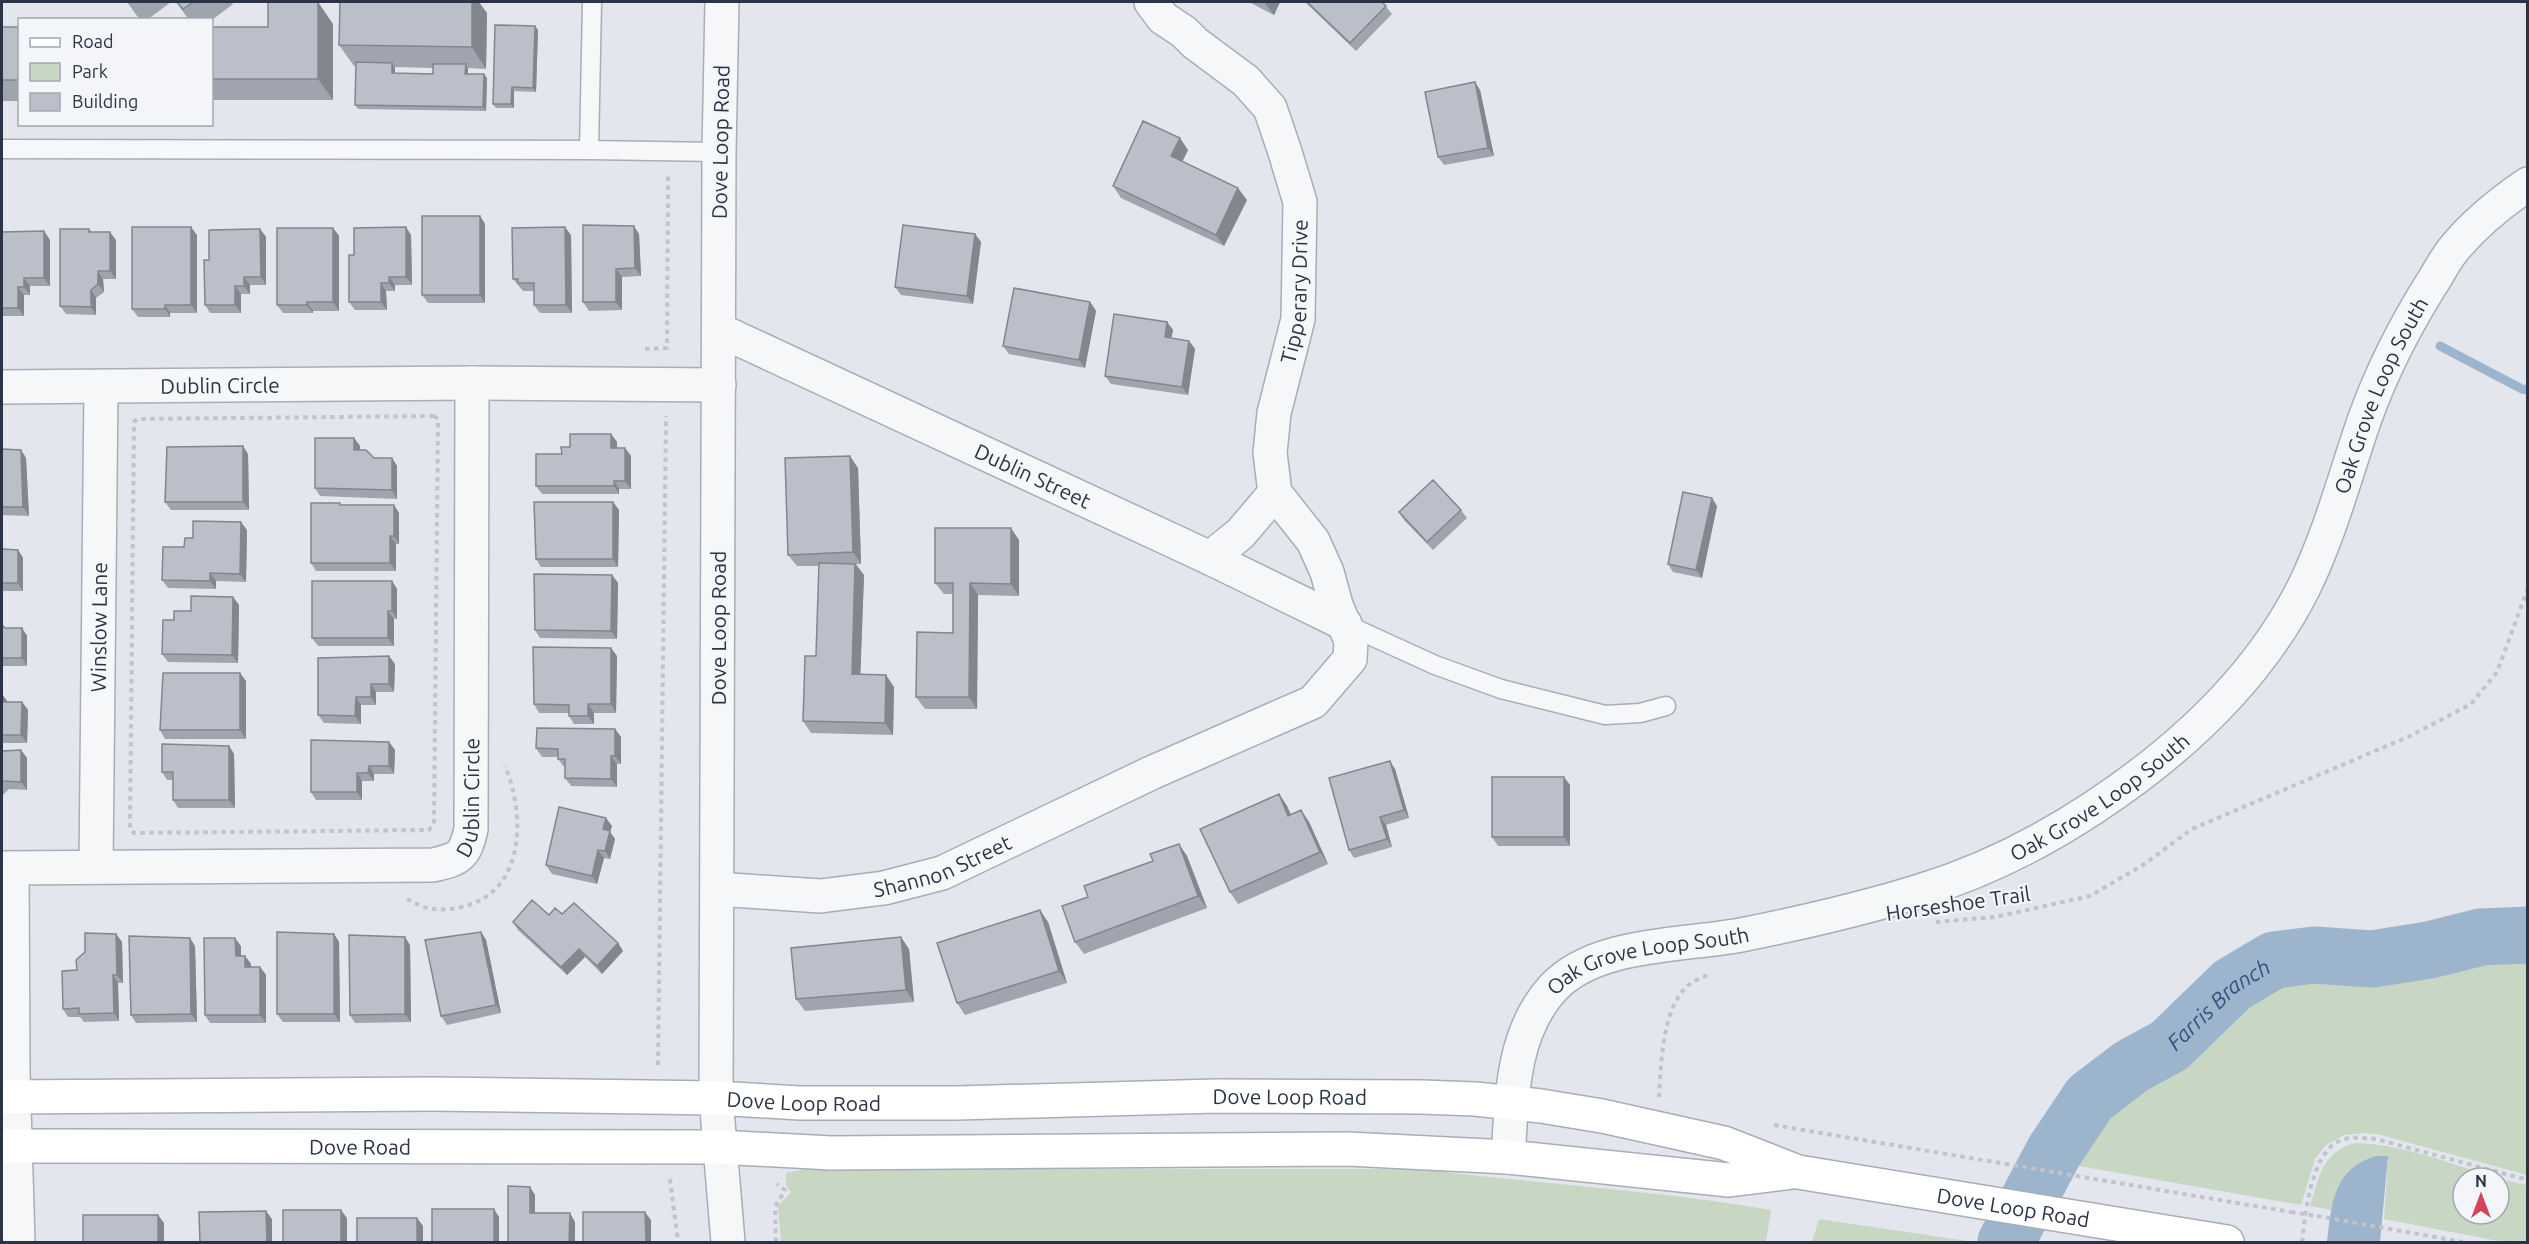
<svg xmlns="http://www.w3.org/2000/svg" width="2529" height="1244" viewBox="0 0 2529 1244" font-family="Ubuntu,sans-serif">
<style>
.green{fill:#c8d6c4}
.water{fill:#9db4cd}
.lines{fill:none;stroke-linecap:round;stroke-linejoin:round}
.stream{stroke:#9db4cd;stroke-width:9}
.river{stroke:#9db4cd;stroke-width:57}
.service-casing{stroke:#a8adb7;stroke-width:21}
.minor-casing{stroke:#a8adb7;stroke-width:36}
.tertiary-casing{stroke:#a8adb7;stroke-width:36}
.secondary-casing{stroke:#a8adb7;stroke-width:36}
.path{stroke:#c1c4ca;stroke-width:4;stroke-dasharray:4.5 4.5;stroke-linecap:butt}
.service{stroke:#f6f7f9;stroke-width:18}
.minor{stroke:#f6f7f9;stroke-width:33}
.tertiary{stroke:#f6f7f9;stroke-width:33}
.secondary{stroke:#fff;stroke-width:33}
.path-bridge{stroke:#c1c4ca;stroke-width:4;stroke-dasharray:4.5 4.5;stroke-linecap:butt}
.wall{fill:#a0a4ae;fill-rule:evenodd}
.shaded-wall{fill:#82868d}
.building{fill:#babfca;stroke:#82868d;stroke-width:1.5}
.labels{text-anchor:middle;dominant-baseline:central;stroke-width:4.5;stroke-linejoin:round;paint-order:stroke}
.street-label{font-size:21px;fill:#2a3445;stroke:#f3f5f9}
.water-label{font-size:22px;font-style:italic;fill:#32537b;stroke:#f3f5f9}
</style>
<rect width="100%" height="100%" fill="#e3e6ec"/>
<path class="green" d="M2493 951 2527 954V1175L2381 1135 2364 1133 2344 1135 2326 1145 2315 1159 2301 1205 2056 1162 2073 1147 2098 1111 2124 1081 2183 1054 2224 1008 2259 983 2282 974 2297 971 2365 975Z
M2355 1143C2404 1144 2451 1164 2497 1178H2463V1214H2499V1179L2527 1185V1242L2493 1240 2384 1219 2388 1157 2336 1190 2331 1210 2310 1206C2320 1176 2321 1153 2355 1143Z
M806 1169H1420C1537 1184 1655 1190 1771 1210L1766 1242H781L778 1206 791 1192 786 1185V1173Z
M1819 1219 1974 1242H1812Z"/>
<path class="water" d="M2376 1156H2388L2380 1242H2327C2332 1203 2332 1170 2376 1156Z"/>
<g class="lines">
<path class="stream" d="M2440 346 2522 389 2528 390"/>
<path class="river" id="s1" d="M2006 1242 2055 1150 2090 1098 2132 1066 2169 1046 2232 985 2274 960 2314 955 2372 959 2429 950 2481 937 2528 935"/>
<defs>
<path id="service" d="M2 149 589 150 719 152
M589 150 592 2
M1345 624 1435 665 1501 689 1605 715 1640 713 1666 706"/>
<g id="minor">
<path id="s2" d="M719 330 1210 558 1345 624"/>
<path id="s3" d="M2 387 472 383 719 385"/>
<path d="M1210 558 1240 534 1275 493"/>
<path id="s4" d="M96 867 101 387"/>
<path id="s5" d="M2 868 433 865C460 859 465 856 471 829L472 383"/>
<path d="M12 868 13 1072 18 1242"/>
<path id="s6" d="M717 889 820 896 884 888 942 873 1151 773 1313 702 1350 659 1351 641 1336 605 1327 572 1313 541 1275 493 1270 453 1274 413 1298 319 1300 202 1285 152 1270 108 1246 81 1195 43 1184 32 1163 18 1151 2"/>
</g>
<g id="tertiary">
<path d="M722 2 719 152 716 1098 728 1242"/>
<path id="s7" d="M1508 1157C1512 1100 1511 1035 1552 989 1594 942 1683 946 1741 935 1801 923 1862 909 1920 891 1982 872 2040 843 2093 808 2178 752 2258 679 2304 587 2330 534 2345 476 2364 421 2381 373 2405 326 2432 283 2439 272 2445 260 2453 250 2474 224 2500 203 2528 184"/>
</g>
<g id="secondary">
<path id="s8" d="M2 1097 433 1094 716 1098 800 1103H957L1216 1096 1422 1097 1475 1099 1541 1106 1602 1116 1724 1143 1798 1172 2227 1242"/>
<path id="s9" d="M2 1146 719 1147 831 1153 1348 1149 1508 1157 1729 1180 1793 1172"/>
</g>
</defs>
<use href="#service" class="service-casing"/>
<use href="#minor" class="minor-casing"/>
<use href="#tertiary" class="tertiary-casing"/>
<use href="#secondary" class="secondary-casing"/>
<path class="path" d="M645 349 667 348 668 176
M434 416 438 419 434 824 429 830 134 833 130 829 134 422 137 419Z
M407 899C414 902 421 907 428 908 441 911 457 909 469 905 527 886 524 811 505 766
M1936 922 1995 917 2090 896 2143 865 2192 829 2410 736 2471 704 2497 672 2528 588
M658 1065 666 416
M1659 1097C1661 1064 1662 1005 1690 984 1695 980 1702 978 1708 975
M1774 1125 2291 1212
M670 1179 678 1242
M2317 1216 2463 1242
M776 1242 775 1207 785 1190 777 1184
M2302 1242C2305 1215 2311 1154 2339 1141 2351 1136 2364 1138 2376 1139L2528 1180"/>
<use href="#service" class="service"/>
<use href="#minor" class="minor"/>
<use href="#tertiary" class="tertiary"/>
<use href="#secondary" class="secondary"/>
<path class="path-bridge" d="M2291 1212 2317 1216"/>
</g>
<path class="wall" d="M127 2H171L147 20H140Z
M176 2H231L233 4 212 20H189Z
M1249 2H1280L1274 15Z
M1305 2H1382L1392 14 1356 51Z
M487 13 486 69 468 68V74L487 78 486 111 358 109 355 105 356 66H354L339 45ZM394 67 433 68V74L395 73Z
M333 24V100H212V27H268Z
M2 27H20V101H2Z
M538 30 536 92 514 91V108H496L493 104Z
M1480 90 1494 156 1444 165 1438 157Z
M1188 150 1182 162 1247 200 1224 246 1121 198 1113 186Z
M480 216 485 224V303H428L422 295Z
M333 228 339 236V311H313V313H283L277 305Z
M89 229 92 232 116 240V279H103L104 292 96 298V315L66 314 60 306Z
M260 229 266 237V285H250V294H241V313H210L205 305 209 260Z
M44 231 50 240V286H30V295H24V316H2V232Z
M639 234 641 276 622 277V310L589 311 583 302Z
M975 234 981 242 973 304 901 295 895 287Z
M197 235V313H170V317H138L132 309Z
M411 235 412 285H395V291H386L387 310H355L349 302 354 255Z
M571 235 572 313H540L534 305V291H523L513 279Z
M1090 302 1096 311 1085 368 1009 354 1003 346Z
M1167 322 1173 330 1171 338 1189 341 1195 349 1188 395 1111 384 1105 376Z
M611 434 617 442V448H625L631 456V489H619V494H542L536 486 562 454 570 447Z
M354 438 360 446V450L374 458H392L397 466V499L320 496 315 488Z
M2 449 21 450 26 458 29 516 2 515Z
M248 454 249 510H171L165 502Z
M858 468 861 564H856L864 575 860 674 894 687 893 735 811 733 803 721 816 656 819 566H797L788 555Z
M613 502 619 510 618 567H541L536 559Z
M341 505H394L399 513V544H396V571H316L311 563Z
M1717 506 1702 578 1673 572 1668 564Z
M1461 510 1467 518 1433 550 1404 520 1399 512Z
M247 530 246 582 216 581V589L168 588 162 580 184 547 193 538Z
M1019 540V596L978 595 977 709H925L916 697 953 633V594H944L935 583Z
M2 549 18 550 23 558V591H2Z
M612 575 618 583 617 639 540 638 535 630Z
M392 581 397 589V619H394V646H318L312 638Z
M233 597 239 605 238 663 168 662 162 654 191 611Z
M2 625 5 628H22L27 636V666H2Z
M617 656 616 713H594V724H574L569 716V713H539L534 704Z
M395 664 394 692H376V705H361V724L324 723 318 715Z
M246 681V739H165L160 730Z
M2 694 7 702H22L28 710 27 743H2Z
M615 729 621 737V764H617V787L571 786 565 778V767H564L558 759V757H542L536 748Z
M389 742 395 750 394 774H374V781H362V800H316L311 792Z
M229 746 234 754 235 808H178L173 800V780H167L162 772Z
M21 750 27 758V790L9 789 2 796V751Z
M1395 769 1409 818 1386 825 1392 847 1354 858 1349 850Z
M1570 785V846H1498L1492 837Z
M1279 794 1287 806 1291 815 1301 810 1309 822 1328 864 1238 904 1230 892Z
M612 826 610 832 615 839 610 859 604 858 597 884 552 874 546 865Z
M1187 856 1207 908 1084 954 1075 942 1088 897Z
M549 915 618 943 623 951 602 974 585 957 567 975 518 930 513 922Z
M1048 922 1067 983 965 1015 957 1003Z
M481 932 486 940 501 1013 447 1025 441 1016Z
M116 934 122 942 123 983H118L119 1021 84 1022 80 1017H68L63 1009 77 970Z
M334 934 339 942 340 1022H283L277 1014Z
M410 945 411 1022 355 1023 350 1015Z
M195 946 197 1022 136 1023 131 1015Z
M241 946V956H245L251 964V967H260L266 975V1023H210L205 1015Z
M909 949 914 1002 805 1011 796 999Z"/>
<path class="shaded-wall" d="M318 2 333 24V100L318 79Z
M472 2H479L487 13 486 69 472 47Z
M1266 2H1280L1274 15 1265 3Z
M535 26 538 30 536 92 533 88Z
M392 63 395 67V77L392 73Z
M466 64 468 69V78L465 74Z
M484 74 487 78 486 111 483 107Z
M1475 82 1480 90 1494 156 1488 148Z
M512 87 514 91V108L511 104Z
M1180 138 1188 150 1179 168 1171 156Z
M1238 188 1247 200 1224 246 1216 235Z
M480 216 485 224V303L480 295Z
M634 226 639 234 641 276 635 268Z
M191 227 197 235V313L191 305Z
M406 227 411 235 412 285 406 277Z
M565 227 571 235 572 313 566 305Z
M333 228 339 236V311L333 302Z
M260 229 266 237V285L261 277Z
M44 231 50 240V286L44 278Z
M110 232 116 240V279L110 271Z
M975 234 981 242 973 304 967 296Z
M616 269 622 277V310L616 302Z
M98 271 103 279 104 292 98 284Z
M244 277 250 285V294L244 286Z
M389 277 395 285V291L389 283Z
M24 278 30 286V295L24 287Z
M381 283 386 291 387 310 381 302Z
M235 286 241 294V313L235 305Z
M18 287 24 295V316L18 308Z
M91 290 96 298V315L91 307Z
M307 302 313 311V313L307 305Z
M1090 302 1096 311 1085 368 1079 360Z
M165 305 170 313V317L165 309Z
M1167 322 1173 330 1170 345 1165 337Z
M1189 341 1195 349 1188 395 1182 387Z
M611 434 617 442V456L611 448Z
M354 438 360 446V458L354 450Z
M243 446 248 454 249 510 243 502Z
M625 448 631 456V489L625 481Z
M21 450 26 458 29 516 23 507Z
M850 456 858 468 861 564 853 552Z
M392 458 397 466V499L392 490Z
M614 481 619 489V494L614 486Z
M1712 498 1717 506 1702 578 1696 570Z
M613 502 619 510 618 567 613 559Z
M394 505 399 513V544L394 536Z
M241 522 247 530 246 582 240 574Z
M1011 528 1019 540V596L1011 584Z
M390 536 396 544V571L390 563Z
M18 550 23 558V591L18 583Z
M855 564 864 575 860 686 852 674Z
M210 573 216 581V589L210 581Z
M612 575 618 583 617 639 611 631Z
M392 581 397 589V619L392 611Z
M970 583 978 595 977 709 969 697Z
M233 597 239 605 238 663 232 655Z
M388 611 394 619V646L388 638Z
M22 628 27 636V666L22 658Z
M611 648 617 656 616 713 611 704Z
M389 656 395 664 394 692 389 684Z
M240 673 246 681V739L240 730Z
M886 675 894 687 893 735 885 723Z
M371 684 376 692V705L371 697Z
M2 694 7 701 6 710 2 703Z
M356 697 361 705V724L355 716Z
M22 702 28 710 27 743 21 735Z
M588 704 594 713V724L588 716Z
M615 729 621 737V764L615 756Z
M389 742 395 750 394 774 389 766Z
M229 746 234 754 235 808 229 800Z
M21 750 27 758V790L21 782Z
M611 756 617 764V787L611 779Z
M1390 761 1395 769 1409 818 1404 810Z
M369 766 374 774V781L368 773Z
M357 773 362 781V800L357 792Z
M1564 777 1570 785V846L1564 837Z
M1279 794 1287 806 1297 828 1288 816Z
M1301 810 1309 822 1328 864 1320 852Z
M1380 817 1386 825 1392 847 1387 839Z
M606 818 612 826 610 832 615 839 610 859 605 851 603 829Z
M1179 844 1187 856 1207 908 1198 896Z
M598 850 604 858 597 884 592 876Z
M1040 910 1048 922 1067 983 1059 971Z
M481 932 486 940 501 1013 496 1005Z
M116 934 122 942 123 983 117 975Z
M334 934 339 942 340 1022 334 1014Z
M405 937 410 945 411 1022 405 1014Z
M901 937 909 949 914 1002 906 990Z
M190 938 195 946 197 1022 191 1014Z
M235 938 241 946V964L236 956Z
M618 943 623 951 602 974 597 966Z
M579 949 585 957 567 975 561 967Z
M245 956 251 964V975L245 967Z
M260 967 266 975V1023L260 1015Z
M113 975 118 983 119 1021 114 1013Z
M530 1187 535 1195V1221L530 1213Z
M494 1209 499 1217V1242H494Z
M341 1210 347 1218V1242H341Z
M266 1211 272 1219V1242H267Z
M645 1212 651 1220V1242H646Z
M570 1213 575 1222V1242H569Z
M158 1215 164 1223V1242H158Z
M417 1218 423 1226V1242H417Z"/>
<path class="building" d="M177 2H193L183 9Z
M268 2H318V79H212V27H268Z
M340 2H472V47L339 45Z
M1307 2H1382L1386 6 1350 43Z
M495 25 535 26 533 88 512 87 511 104H493Z
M2 27H20V80H2Z
M356 62 392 63V73L433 74V64H466L465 74H484L483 107 355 105Z
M1475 82 1488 148 1438 157 1425 92Z
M1143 121 1180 138 1171 156 1238 188 1216 235 1113 186Z
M422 216H480V295H422Z
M583 225 634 226 635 268 616 269V302H583Z
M903 225 975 234 967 296 895 287Z
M132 227H191V305H165V309H132Z
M406 227V277H389V283H381V302H349V255H354V228Z
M565 227 566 305H534V283H518V279H513L512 228Z
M277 228H333V302H307V305H277Z
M60 229H89V232H110V271H98V284L91 290V307L60 306Z
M260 229 261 277H244V286H235V305H205L204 260H209V230Z
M44 231V278H24V287H18V308H2V232Z
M1014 288 1090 302 1079 360 1003 346Z
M1114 314 1167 322 1165 337 1189 341 1182 387 1105 376Z
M570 434H611V448H625V481H614V486H536V454H562L561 447H570Z
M315 438H354V450H366L374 458H392V490L315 488Z
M243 446V502H165L167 447Z
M2 449 21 450 23 507H2Z
M850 456 853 552 788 555 785 458Z
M1433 480 1461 510 1427 542 1399 512Z
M1683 492 1712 498 1696 570 1668 564Z
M534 502H613V559H536Z
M311 503H340V505H394V536H390V563H311Z
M193 521 241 522 240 574 210 573V581L162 580 163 547H184L185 538H193Z
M935 528H1011V584L970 583 969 697H916L917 632 953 633V583H935Z
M2 549 18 550V583H2Z
M819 563 855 564 852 674 886 675 885 723 803 721 805 656H816Z
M534 574 612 575 611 631 535 630Z
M312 581H392V611H388V638H312Z
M191 596 233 597 232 655 162 654 163 620H174V611H191Z
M2 625 5 628H22V658H2Z
M533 647 611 648V704H588V716H569V705L534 704Z
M389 656V684H371V697H356L355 716 318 715V658Z
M163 673H240V730H160Z
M2 702H22L21 735H2Z
M537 728 615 729V756H611V779L565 778V759H558V749L536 748Z
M311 740 389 742V766H369L368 773H357V792H311Z
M162 744 229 746V800H173V772H162Z
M21 750V782L3 781 2 783V751Z
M1390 761 1404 810 1380 817 1387 839 1349 850 1329 778Z
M1492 777H1564V837H1492Z
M1279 794 1288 816 1301 810 1320 852 1230 892 1200 829Z
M559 807 606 818 603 829 610 831 605 851 598 850 592 876 546 865Z
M1179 844 1198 896 1075 942 1062 906 1088 897 1084 886 1153 861 1150 854Z
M532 900 549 915 555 908 562 914 574 903 618 943 597 966 579 949 561 967 513 922Z
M1040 910 1059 971 957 1003 937 943Z
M277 932 334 934V1014H277Z
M481 932 496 1005 441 1016 425 940Z
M85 933 116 934 117 975H113L114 1013 79 1014V1008L63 1009 62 971 77 970 76 960 85 952Z
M349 935 405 937V1014L350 1015Z
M129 936 190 938 191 1014 131 1015Z
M901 937 906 990 796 999 791 948Z
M204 938H235L236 956H245V967H260V1015H205Z
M508 1186 530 1187V1213H570L569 1242H508Z
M432 1209H494V1242H432Z
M283 1210H341V1242H283Z
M266 1211 267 1242H200L199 1212Z
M583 1212H645L646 1242H583Z
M83 1215H158V1242H83Z
M357 1218H417V1242H357Z"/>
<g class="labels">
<g class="street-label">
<text transform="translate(720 142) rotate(-89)">Dove Loop Road</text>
<text stroke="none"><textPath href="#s6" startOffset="1084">Tipperary Drive</textPath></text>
<text stroke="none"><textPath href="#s3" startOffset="218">Dublin Circle</textPath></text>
<text stroke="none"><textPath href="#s7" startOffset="1270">Oak Grove Loop South</textPath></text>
<text stroke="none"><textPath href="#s2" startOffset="346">Dublin Street</textPath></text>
<text stroke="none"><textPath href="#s4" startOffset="240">Winslow Lane</textPath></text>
<text transform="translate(718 628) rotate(-90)">Dove Loop Road</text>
<text stroke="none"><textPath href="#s5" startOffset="520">Dublin Circle</textPath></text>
<text stroke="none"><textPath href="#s7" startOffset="766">Oak Grove Loop South</textPath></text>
<text stroke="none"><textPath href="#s6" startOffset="230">Shannon Street</textPath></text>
<text transform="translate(1958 903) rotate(-8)">Horseshoe Trail</text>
<text stroke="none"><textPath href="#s7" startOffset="280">Oak Grove Loop South</textPath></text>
<text stroke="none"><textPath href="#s8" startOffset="1288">Dove Loop Road</textPath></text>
<text stroke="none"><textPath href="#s8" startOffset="802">Dove Loop Road</textPath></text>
<text stroke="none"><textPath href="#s9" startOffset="358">Dove Road</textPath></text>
<text stroke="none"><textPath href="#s8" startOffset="2024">Dove Loop Road</textPath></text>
</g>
<g class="water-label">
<text stroke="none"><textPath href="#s1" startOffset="327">Farris Branch</textPath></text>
</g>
</g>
<rect width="2529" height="1244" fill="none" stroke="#2a3445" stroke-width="6"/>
<rect x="18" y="18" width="195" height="108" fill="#f3f5f9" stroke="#a3a8b1" stroke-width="1.5"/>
<rect x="30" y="38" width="30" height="9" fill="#ffffff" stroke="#a3a8b1" stroke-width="1.5"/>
<text x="72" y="48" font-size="18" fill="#2a3445">Road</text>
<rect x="30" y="63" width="30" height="18" fill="#c8d6c4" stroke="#a3a8b1" stroke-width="1.5"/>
<text x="72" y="78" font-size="18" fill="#2a3445">Park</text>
<rect x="30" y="93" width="30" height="18" fill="#babfca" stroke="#a3a8b1" stroke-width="1.5"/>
<text x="72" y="108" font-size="18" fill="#2a3445">Building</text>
<g transform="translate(2481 1196)"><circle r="28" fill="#f3f5f9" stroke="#a3a8b1" stroke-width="1.5"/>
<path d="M0-4.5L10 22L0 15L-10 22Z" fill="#d4445b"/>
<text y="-9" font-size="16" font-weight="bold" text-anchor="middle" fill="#2a3445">N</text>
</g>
</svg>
